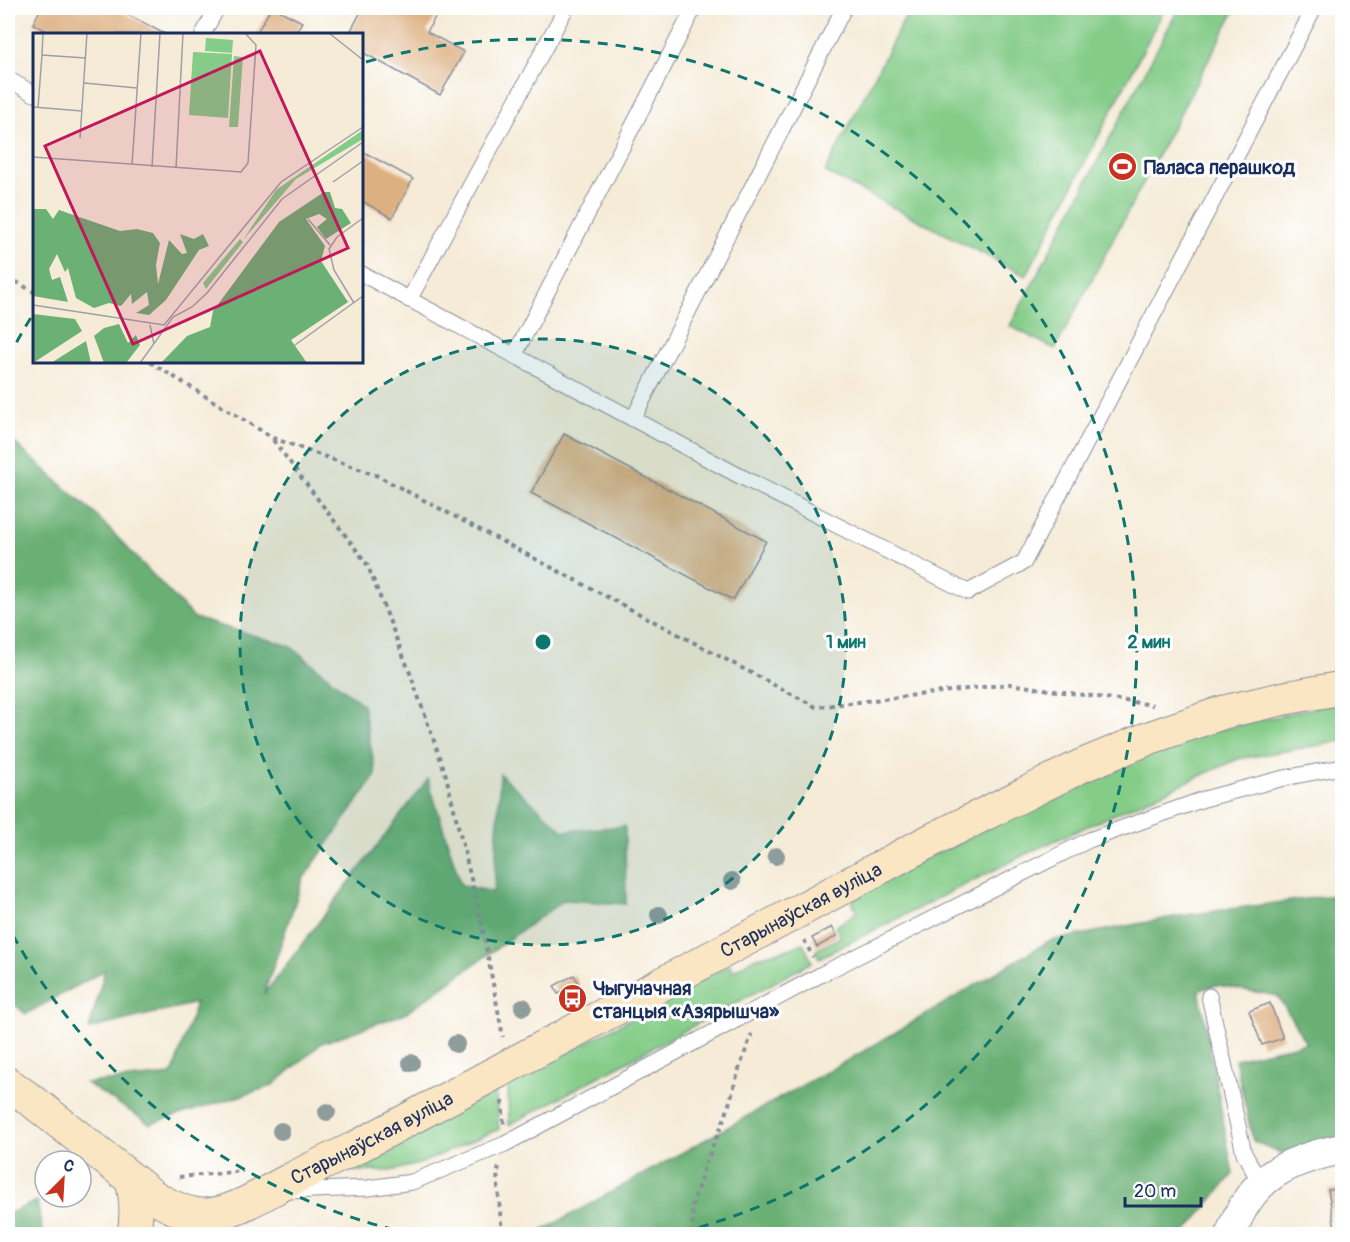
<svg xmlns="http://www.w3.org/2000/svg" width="1350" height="1242" viewBox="0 0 1350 1242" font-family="Pangolin,sans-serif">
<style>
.green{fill:#84cc88;stroke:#507e73;stroke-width:1.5}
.forest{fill:#6bb074;stroke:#437069;stroke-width:1.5}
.building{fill:#ddb082}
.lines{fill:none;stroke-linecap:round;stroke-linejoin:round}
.service-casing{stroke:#888d9a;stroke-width:17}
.minor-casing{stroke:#888d9a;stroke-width:32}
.secondary-casing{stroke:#888d9a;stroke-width:35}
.path{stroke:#888d9a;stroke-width:4;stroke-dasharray:4.5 4.5;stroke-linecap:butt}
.service{stroke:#fff;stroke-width:15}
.minor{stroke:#fff;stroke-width:30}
.secondary{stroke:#fbe6c4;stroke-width:33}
.tree{fill:#8e9d9c}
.ring{fill:none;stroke:#0f766e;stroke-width:3;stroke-dasharray:10 8}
.labels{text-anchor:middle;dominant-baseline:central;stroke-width:6;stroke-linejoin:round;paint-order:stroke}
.poi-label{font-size:20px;font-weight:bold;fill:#1b2f5e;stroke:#fff;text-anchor:start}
.street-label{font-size:20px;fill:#1b2f5e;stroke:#fff}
.inset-road{fill:none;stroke:#9ea0a7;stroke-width:1.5}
.view{fill:#c2185b;fill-opacity:0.15;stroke:#c2185b;stroke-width:3}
.inset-edge{fill:none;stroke:#1b2f5e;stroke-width:3}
.centre{fill:#0f766e;stroke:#fff;stroke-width:3}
.ring-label{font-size:18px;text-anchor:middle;font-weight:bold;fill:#0f766e;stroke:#fff;stroke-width:6;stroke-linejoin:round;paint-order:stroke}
</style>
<rect width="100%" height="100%" fill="#fff"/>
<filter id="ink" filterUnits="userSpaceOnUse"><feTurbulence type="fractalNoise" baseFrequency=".0167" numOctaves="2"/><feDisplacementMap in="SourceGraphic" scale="12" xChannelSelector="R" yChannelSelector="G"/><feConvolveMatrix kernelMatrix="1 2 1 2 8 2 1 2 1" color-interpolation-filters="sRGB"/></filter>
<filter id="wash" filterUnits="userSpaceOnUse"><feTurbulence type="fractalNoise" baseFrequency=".008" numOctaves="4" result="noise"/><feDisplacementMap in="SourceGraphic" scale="24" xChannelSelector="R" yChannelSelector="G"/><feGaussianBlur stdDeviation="1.35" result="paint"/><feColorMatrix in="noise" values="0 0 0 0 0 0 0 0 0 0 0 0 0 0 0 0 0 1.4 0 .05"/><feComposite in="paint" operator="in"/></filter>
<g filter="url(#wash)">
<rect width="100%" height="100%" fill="#f5ebd7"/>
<path class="green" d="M910 8H1165L1026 276 825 172Z
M1179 8H1236L1055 349 1010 326Z
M1342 701V741L1238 759 1034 850 819 958 816 950 841 937 835 927 857 912 850 896 1110 767 1197 735Z
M803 943 812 962 509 1125 508 1085 730 965 733 971 755 958 792 948Z
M495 1087 499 1129 419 1164 390 1171H336Z"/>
<path class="forest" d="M8 437 97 516 194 618 290 646 363 705 376 775 303 879 264 994 428 779 461 885 494 892 500 774 564 831 625 826 626 904 564 900 406 1013 322 1043 272 1086 150 1124 86 1083 172 1075 196 1003 89 1029 105 970 26 1014 8 999Z
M1342 894V1136L1281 1153 1253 1141 1235 1059 1306 1043 1278 996 1217 985 1199 990 1233 1174 1184 1234H536L864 1051 1049 941 1179 916Z
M37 1201 42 1230 41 1234H8V1214Z"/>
<g id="blocks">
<path class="building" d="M41 8H115L165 34H53L33 24Z
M271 8H275L302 22 295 34H256Z
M363 8H440L427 32 464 52 440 95 362 52V34H349Z
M362 151 413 179 392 218 362 201Z
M564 434 766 541 733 600 531 493Z
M832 927 837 936 817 947 812 938Z
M574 975 579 984 558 994 554 986Z
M1270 1003 1283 1038 1262 1045 1249 1011Z
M1342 1188V1234H1336L1328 1190Z"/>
</g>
</g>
<g filter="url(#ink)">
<use href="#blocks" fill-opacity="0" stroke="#888d9a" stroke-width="1.5"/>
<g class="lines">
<defs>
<path id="service" d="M203 34 217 8
M8 79 34 94
M362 274 734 473 968 592 1024 562 1314 8
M409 300 566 8
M514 356 694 8
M633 419 844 8
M1209 996 1244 1153 1260 1183
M287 1191 368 1188 412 1182 505 1144 822 974 1089 840 1204 799 1284 778 1342 767"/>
<path id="minor" d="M1231 1234C1250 1177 1287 1160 1342 1149"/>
<g id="secondary">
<path id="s1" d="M8 1084 35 1103 154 1197C169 1206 188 1216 206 1215 233 1214 266 1192 290 1180 311 1169 332 1159 353 1149L924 844 1081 766 1149 738 1224 712 1285 698 1342 688"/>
<path d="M132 1181C137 1200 137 1216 134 1234"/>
</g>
</defs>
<use href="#service" class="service-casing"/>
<use href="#minor" class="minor-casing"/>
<use href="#secondary" class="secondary-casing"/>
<path class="path" d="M8 277 34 292
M150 362 273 438 378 476 816 707 1009 684 1153 705
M273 440 367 564 410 673 445 772 481 920 503 1037
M804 940 813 957
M502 1101 504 1124
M499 1167 497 1174 502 1234
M179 1177 243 1171
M692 1234 693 1203 706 1162 726 1115 739 1069 751 1036 750 1034"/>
<use href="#service" class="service"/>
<use href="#minor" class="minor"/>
<use href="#secondary" class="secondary"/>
</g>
<g class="tree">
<circle cx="776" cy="856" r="9"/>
<circle cx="732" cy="881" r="9"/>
<circle cx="659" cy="915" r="9"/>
<circle cx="523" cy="1007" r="9"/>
<circle cx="456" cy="1044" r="9"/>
<circle cx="411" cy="1063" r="9"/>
<circle cx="327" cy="1112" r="9"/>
<circle cx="281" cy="1131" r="9"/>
</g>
</g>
<circle cx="543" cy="642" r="303" fill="#0f766e" fill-opacity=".12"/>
<g class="ring">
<circle cx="543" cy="642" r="303"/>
<path d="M412 1234A606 606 0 0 1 8 926M8 358A606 606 0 0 1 32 316M366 62A606 606 0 1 1 674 1234"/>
</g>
<defs>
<symbol id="stadium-disc" viewBox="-11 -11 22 22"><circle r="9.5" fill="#c8321e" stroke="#fff"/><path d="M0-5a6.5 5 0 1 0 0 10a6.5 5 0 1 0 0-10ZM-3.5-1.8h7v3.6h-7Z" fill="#fff"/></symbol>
<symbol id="bus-disc" viewBox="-11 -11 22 22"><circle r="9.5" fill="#c8321e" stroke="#fff"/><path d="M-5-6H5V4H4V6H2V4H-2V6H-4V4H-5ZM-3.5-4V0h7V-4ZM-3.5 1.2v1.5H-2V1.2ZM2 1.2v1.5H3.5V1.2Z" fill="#fff"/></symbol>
</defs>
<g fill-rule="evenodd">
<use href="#stadium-disc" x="1106" y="150" width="33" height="33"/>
<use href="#bus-disc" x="556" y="982" width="33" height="33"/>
</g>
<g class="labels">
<g class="poi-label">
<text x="1144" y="167">Паласа перашкод</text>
<text x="593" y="988">Чыгуначная<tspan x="593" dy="23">станцыя «Азярышча»</tspan></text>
</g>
<g class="street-label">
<text stroke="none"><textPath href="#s1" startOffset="910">Старынаўская вуліца</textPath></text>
<text stroke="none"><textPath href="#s1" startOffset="424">Старынаўская вуліца</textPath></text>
</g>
</g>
<g transform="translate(33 33)">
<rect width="330" height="330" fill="#f5ebd7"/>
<path d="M173 5 200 7 199 20 172 18ZM160 19 199 21 195 85 156 82ZM201 23 210 24 205 94H196ZM330 97V106L263 146 210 207 243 157ZM207 206 210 209 173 256 170 250Z" fill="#84cc88"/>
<path d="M291 159H297L302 175 309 176 318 190 293 206 284 194 294 186 286 181 273 186 292 213 288 228 315 269 258 307 274 330H128L154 303 177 294 180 278 246 189ZM0 176H13L20 186 26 177 87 198 104 196 120 200 127 210 123 232 125 251 136 207 149 221 154 220 147 201 161 206 170 201 176 213 166 217 133 267 116 282 103 280 116 272 114 259 99 271 98 261 88 273 76 270 61 275 43 265 35 235 32 239 24 221 16 236 19 247 27 244 35 269 0 263ZM0 281 42 286 49 298 0 330ZM86 291 95 310 103 302 107 312 93 330H71L61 303 71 295ZM53 308 58 330H18Z" fill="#6bb074"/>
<path class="inset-road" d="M10 0 9 22 52 25M296 0 330 27M51 50 104 55M0 74 49 78M5 75 9 22M47 105 54 0M0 124 208 139 215 130 223 12 212 0M99 132 108 0M119 134 127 0M143 135 150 0M300 149 330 128M275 186 297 212M321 270 301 237 296 216 304 204 330 185M0 272 131 292 248 149 330 94M117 292 121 311M262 312 330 263M107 330 140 284 159 274 174 260 249 166 330 109"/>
<path class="view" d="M227 18 315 215 100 311 12 113Z"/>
<rect width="330" height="330" class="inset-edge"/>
</g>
<circle cx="543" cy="642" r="9" class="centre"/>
<g class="ring-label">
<text x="846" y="648">1 мин</text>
<text x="1149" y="648">2 мин</text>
</g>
<rect width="1350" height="1242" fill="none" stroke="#fff" stroke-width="30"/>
<g transform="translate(63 1179) rotate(24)"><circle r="28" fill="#ffffff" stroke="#a4acbf" stroke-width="1.5"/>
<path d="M0-4.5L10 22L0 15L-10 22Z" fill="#c8321e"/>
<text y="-9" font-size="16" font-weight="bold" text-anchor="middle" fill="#1b2f5e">С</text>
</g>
<path d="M1125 1197v9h76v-9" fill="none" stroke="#1b2f5e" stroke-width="3"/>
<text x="1134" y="1197" font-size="18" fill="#1b2f5e" stroke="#ffffff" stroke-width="4.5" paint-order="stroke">20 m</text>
</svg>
